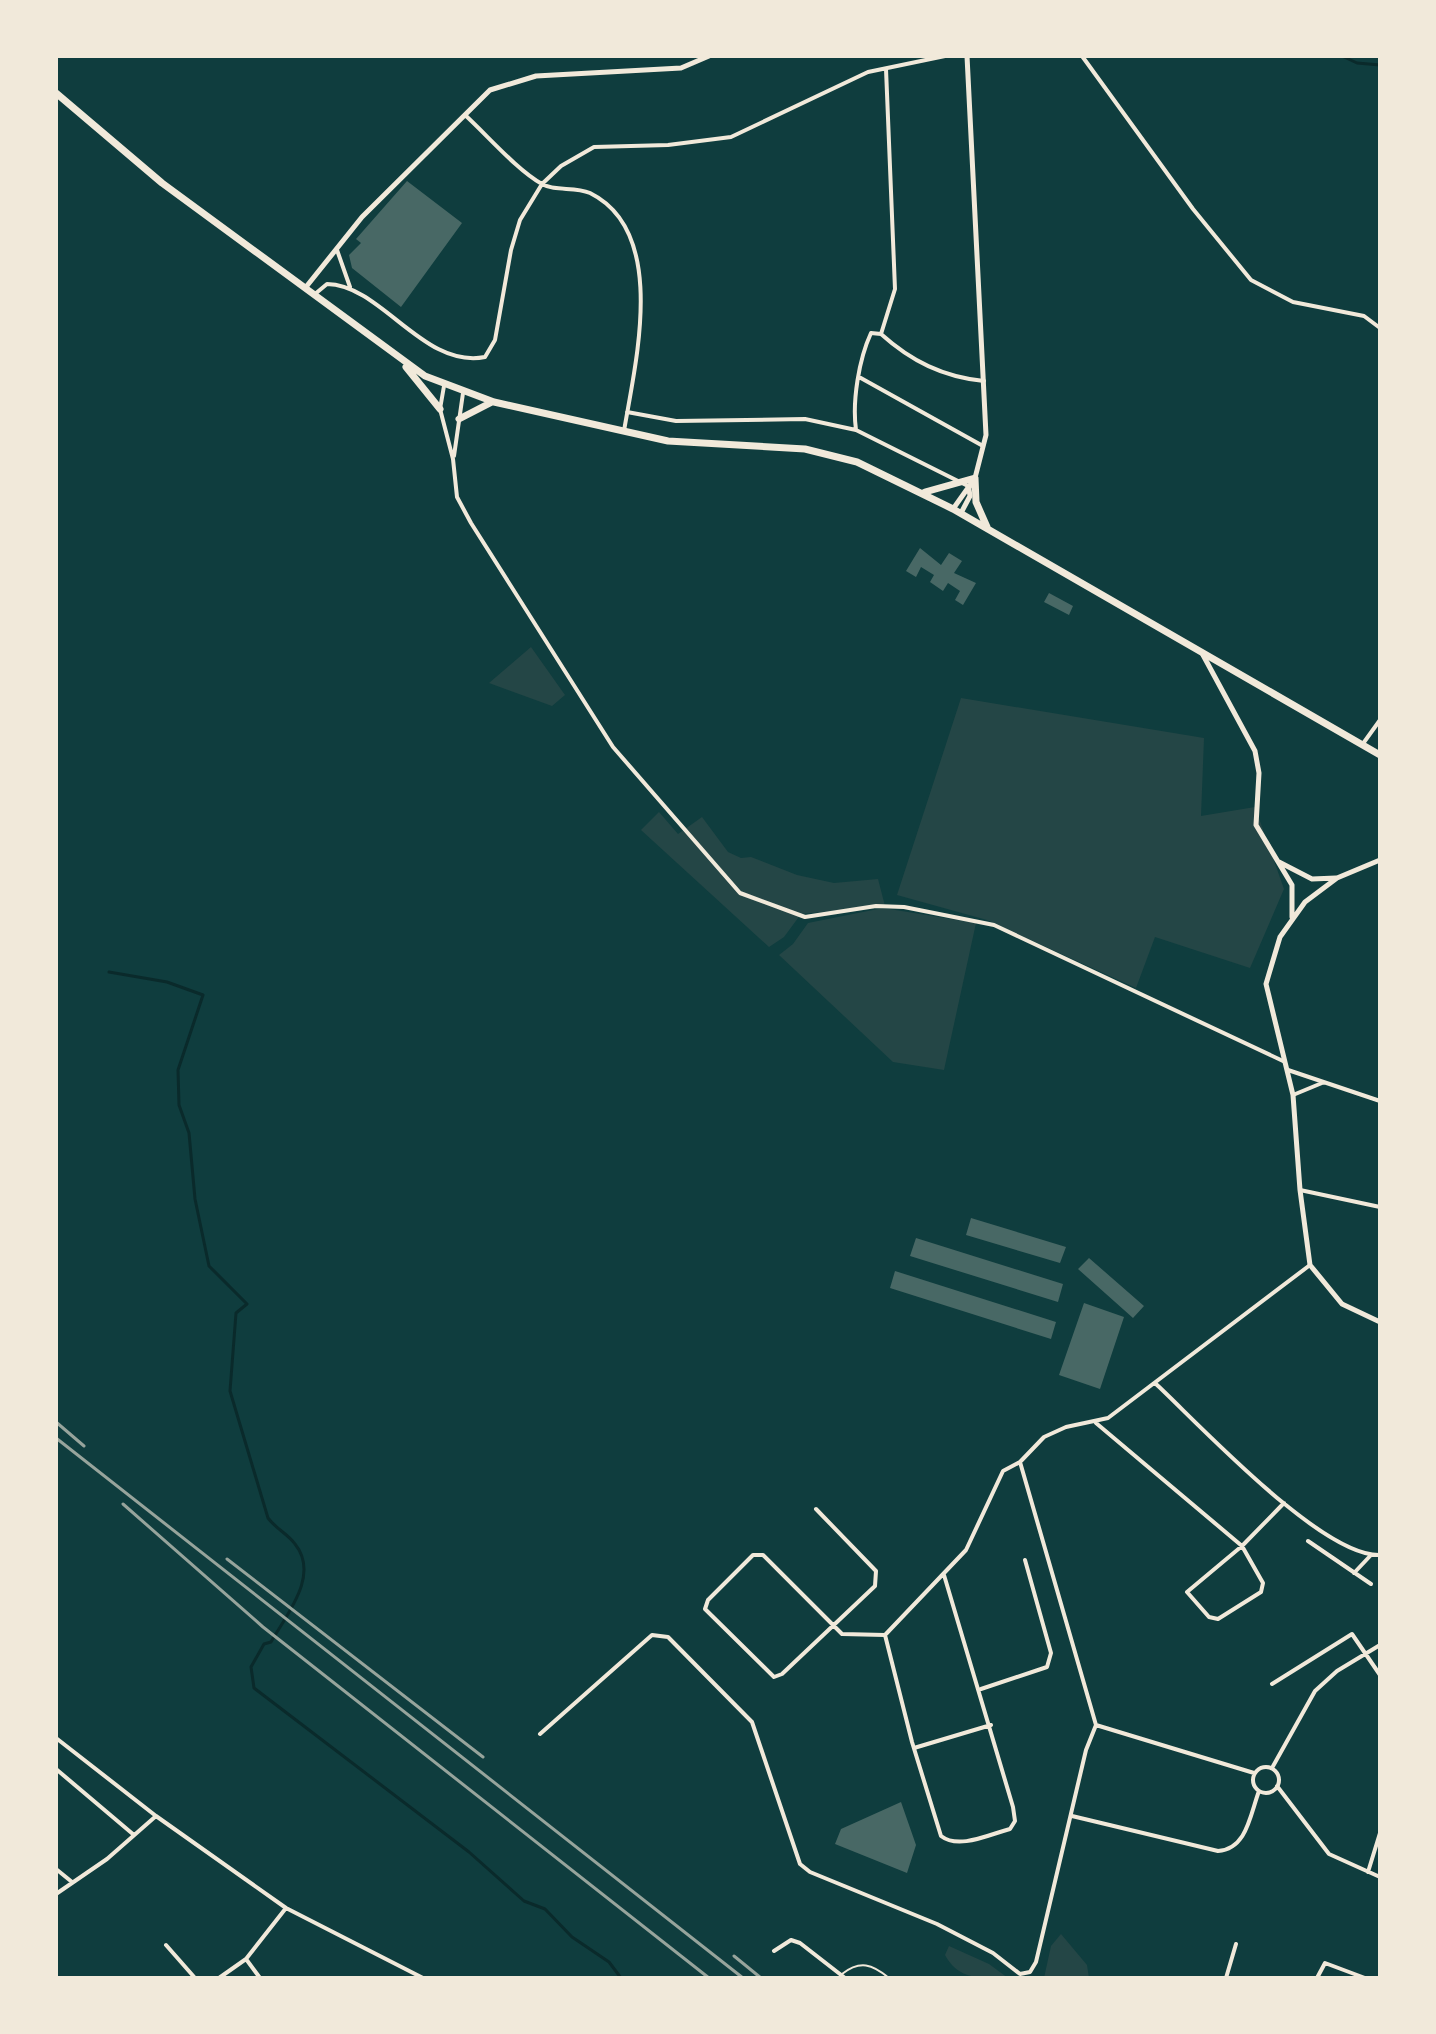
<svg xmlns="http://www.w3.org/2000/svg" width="1436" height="2034" viewBox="0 0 1436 2034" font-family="'IBM Plex Serif',serif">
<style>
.green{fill:#244646}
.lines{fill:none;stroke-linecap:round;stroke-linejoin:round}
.stream{stroke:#0a2a2b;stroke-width:3}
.building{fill:#486865}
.service{stroke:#f1e9da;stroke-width:2}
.minor{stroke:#f1e9da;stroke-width:4}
.tertiary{stroke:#f1e9da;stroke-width:5}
.trunk{stroke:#f1e9da;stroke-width:7}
.rail{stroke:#97a49c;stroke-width:3}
</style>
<rect width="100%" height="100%" fill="#0f3d3e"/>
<path class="green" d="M531 647 565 695 552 706 489 683Z
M961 698 1204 738 1201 816 1255 807 1284 889 1250 968 1155 937 1136 988 987 920 897 895Z
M659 812 678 834 702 817 728 852 741 858 751 857 797 875 834 883 878 879 885 906 801 914 784 937 769 947 641 830Z
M883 908 976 923 944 1070 893 1062 779 955 793 944 808 923Z
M1061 1934 1087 1965 1089 1978H1044L1051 1946Z
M949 1946 989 1964 1008 1978C982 1978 959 1981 945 1955Z"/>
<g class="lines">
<path class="stream" d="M1342 56 1357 63 1380 65
M109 972 167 982 203 995 178 1070 179 1105 189 1133 195 1199 209 1266 247 1304 236 1313 230 1391 268 1518C276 1529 288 1534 295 1544 320 1575 287 1614 271 1642L264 1644 251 1667 254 1688 469 1852 524 1901 545 1909 572 1937 609 1962 621 1978"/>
</g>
<path class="building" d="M407 181 462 223 401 307 352 268 349 255 361 243 356 239Z
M920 548 941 565 949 553 962 561 954 573 976 583 963 605 955 600 960 591 948 583 943 591 930 582 934 575 921 567 916 577 906 571Z
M1049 593 1073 606 1069 615 1044 602Z
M971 1218 1066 1247 1060 1263 966 1235Z
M916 1238 1063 1284 1058 1302 910 1256Z
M1089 1258 1144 1306 1133 1318 1078 1269Z
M895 1271 1056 1322 1051 1339 890 1288Z
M1084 1303 1124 1317 1100 1389 1059 1375Z
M901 1802 916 1845 907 1873 835 1844 841 1829Z"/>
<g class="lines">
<path class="service" d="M842 1974C860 1960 872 1964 889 1978"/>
<path class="minor" d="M1082 56 1193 209 1251 280 1293 302 1364 316 1380 328
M465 115C488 136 517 170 542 184 556 192 574 186 590 193 669 232 635 364 624 431
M337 250 350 287
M315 294 327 284C382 285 423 369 485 357L495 340 511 250 520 220 542 184 561 166 594 147 668 145 731 137 868 72 945 56
M881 334 895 289 886 69
M881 334C911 361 943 377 984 381
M859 377 983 446
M444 386 440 409 453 459 457 497 471 523 613 747 740 893 805 917 876 906 904 907 994 925 1283 1061
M627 412 676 421 805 419 856 430 970 487
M856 430C852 401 859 359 871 333L881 334
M454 456 463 393
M1362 745 1380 720
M1288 1070 1380 1101
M1293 1095 1322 1083
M1300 1190 1380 1207
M1155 1383C1199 1424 1322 1557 1380 1555
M1096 1423 1242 1546 1263 1583 1261 1592 1218 1619 1209 1617 1187 1592 1242 1546 1284 1503
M816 1509 876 1571 875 1586 782 1674 774 1677 705 1609 708 1600 753 1555H763L842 1634 885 1635 966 1550 1003 1471 1020 1462 1044 1437 1066 1427 1108 1418 1310 1265
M1308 1541 1371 1584
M1354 1573 1371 1555
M885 1635 912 1742 941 1836C959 1850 990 1834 1010 1829L1015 1821 1013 1807 944 1575
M1272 1684 1352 1634 1380 1675
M981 1689 1047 1667 1051 1653 1025 1560
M1096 1725 1254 1773
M540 1734 652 1635 668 1637 752 1722 800 1864 810 1872 937 1924 993 1953 1020 1974 1030 1972 1036 1962 1086 1750 1096 1725 1020 1462
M56 1738 156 1816 286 1908 423 1978
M914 1748 991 1725
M1253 1780a13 13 0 1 1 26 0a13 13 0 1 1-26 0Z
M1272 1768 1315 1691 1337 1671 1380 1645
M56 1769 134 1835
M1277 1786 1329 1854 1380 1877
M1072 1816 1218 1851C1247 1849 1250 1815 1259 1791
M56 1869 72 1882
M1368 1872 1380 1833
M56 1894 107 1859 156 1816
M166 1945 195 1978
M774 1951 791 1940 800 1943 845 1978
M246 1959 260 1978
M219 1978 246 1959 286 1908
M1226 1978 1236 1944
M1317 1978 1325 1963 1365 1978"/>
<path class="tertiary" d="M306 287 362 217 490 90 536 76 681 68 709 56
M953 509 975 478 986 435 967 56
M961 513 970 496 969 489
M1203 655 1255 751 1259 773 1256 825 1292 885V917
M1380 860 1337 878 1305 902 1280 937 1266 984 1293 1095 1300 1190 1310 1265 1342 1304 1380 1322
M1279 862 1312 879 1336 878"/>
<path class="trunk" d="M56 93 162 183 425 376 494 402 668 441 805 449 857 462 953 509 1380 755
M406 367 440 409
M459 419 492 402
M925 492 975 478 976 502 987 527"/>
<path class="rail" d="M56 1422 84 1446
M56 1438 743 1978
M123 1504 263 1627 709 1978
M227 1559 483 1757
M734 1956 761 1978"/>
</g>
<rect width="1436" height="2034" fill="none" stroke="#f1e9da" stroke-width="116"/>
</svg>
